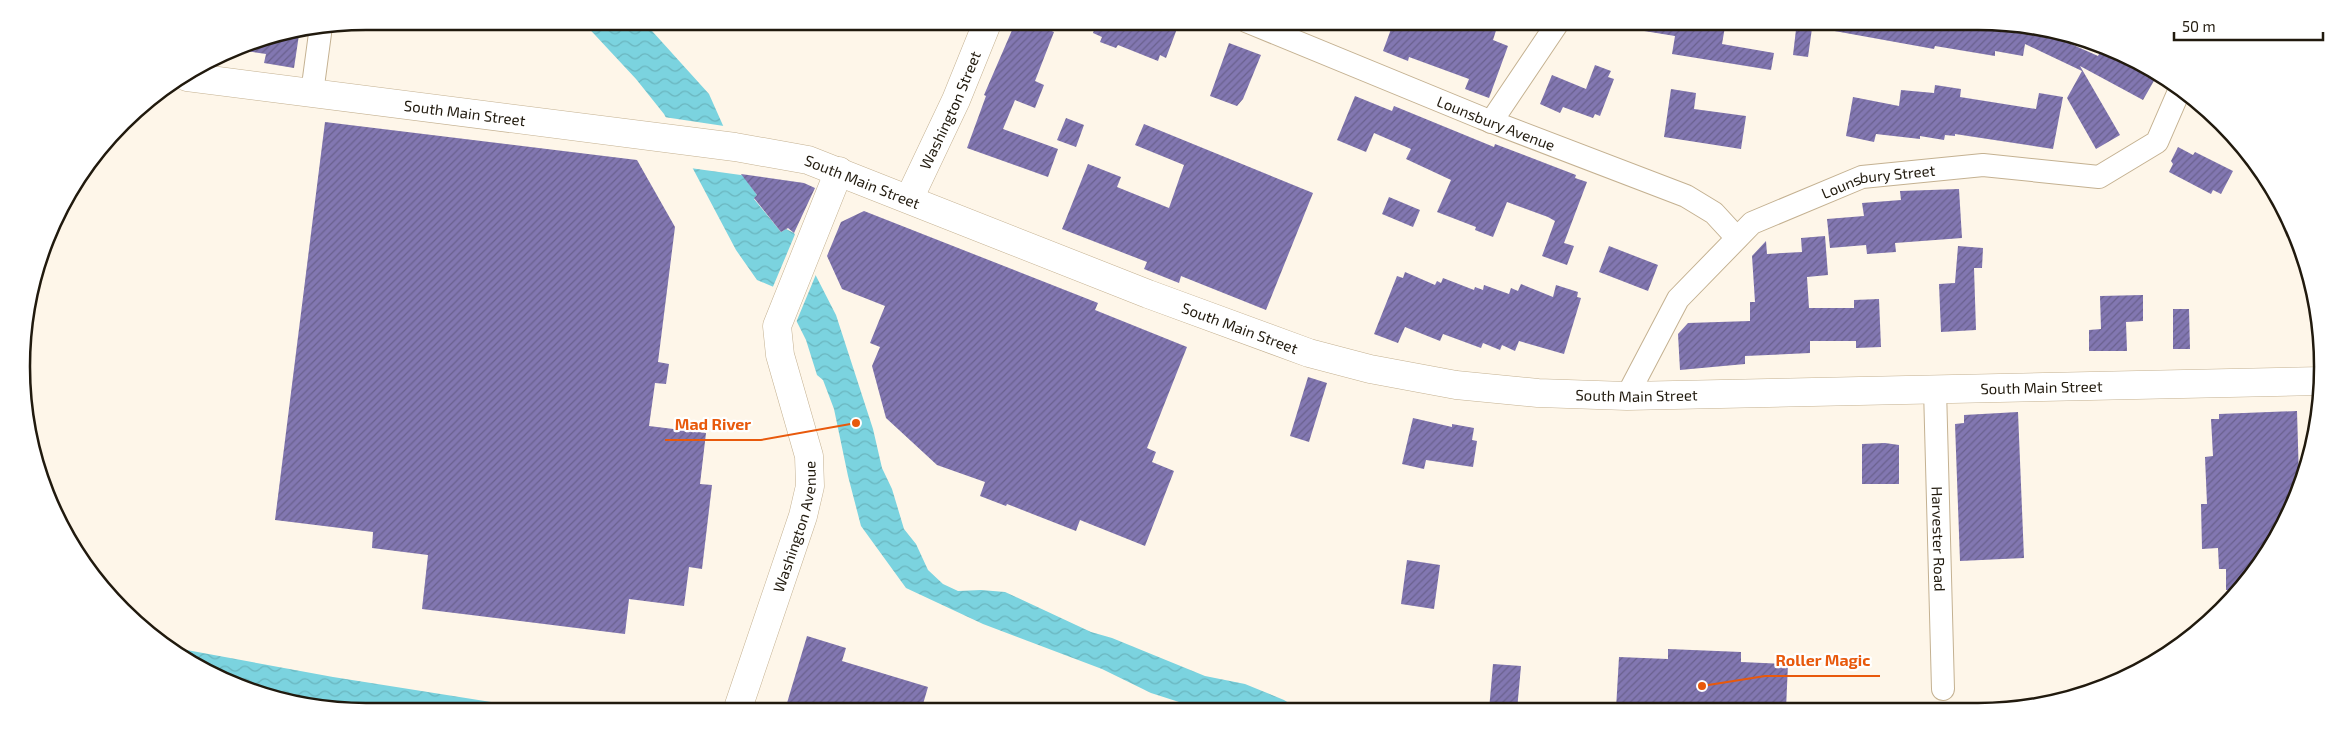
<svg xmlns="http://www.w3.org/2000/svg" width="2344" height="733" viewBox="0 0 2344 733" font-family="'Exo 2',sans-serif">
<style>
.water{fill:url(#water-waves)}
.pier{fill:#fef6e9}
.building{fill:url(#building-hatch)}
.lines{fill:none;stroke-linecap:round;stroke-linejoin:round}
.street-casing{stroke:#c4b191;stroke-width:24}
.secondary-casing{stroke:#c4b191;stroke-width:29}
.primary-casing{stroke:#c4b191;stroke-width:29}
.street{stroke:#fff;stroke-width:22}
.secondary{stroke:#fff;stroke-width:28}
.primary{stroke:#fff;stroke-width:28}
.labels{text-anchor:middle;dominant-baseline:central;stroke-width:4.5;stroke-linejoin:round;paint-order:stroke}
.street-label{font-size:15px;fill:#211a0e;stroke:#fff}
.rim{fill:none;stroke:#211a0e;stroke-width:2.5}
.leader{fill:none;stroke:#e8590c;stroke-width:2}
.callout-dot{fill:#e8590c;stroke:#fff;stroke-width:2}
.callout-label{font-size:16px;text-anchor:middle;font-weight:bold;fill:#e8590c;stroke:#fff;stroke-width:4.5;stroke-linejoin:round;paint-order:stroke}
</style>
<defs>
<pattern id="water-waves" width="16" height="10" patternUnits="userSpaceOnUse" patternTransform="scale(1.25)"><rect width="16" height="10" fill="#7bd3df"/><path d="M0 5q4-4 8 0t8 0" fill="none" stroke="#6ab5be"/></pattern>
<pattern id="building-hatch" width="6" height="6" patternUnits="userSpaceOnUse" patternTransform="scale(1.25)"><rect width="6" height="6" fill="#8277b1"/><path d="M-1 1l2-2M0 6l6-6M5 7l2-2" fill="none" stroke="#6a618e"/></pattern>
</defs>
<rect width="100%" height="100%" fill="#fef6e9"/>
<path class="water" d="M582 21H643L709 94 749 184 757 195 754 199 781 232 786 229 794 233 836 315 873 429 882 468 892 489 904 529 916 544 928 570 943 584 958 591 981 590 1005 592 1091 632 1112 638 1205 676 1245 684 1284 700 1300 710H1204L1151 693 1102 669 983 624 906 588 861 526 848 476 834 409 823 380 817 375 806 340 797 322 776 288 757 280 736 250 664 114 636 79Z
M165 646 333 677 548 711 367 712 299 705 235 686 175 654Z"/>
<path class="pier" d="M664 117 724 126 748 176 690 168Z
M796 232 817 272 795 325 772 289Z"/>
<path class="building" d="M1016 21H1028L1054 32 1035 81 1044 85 1035 108 1015 100 1003 129 1058 149 1048 177 967 148 986 96 984 95Z
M1097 21H1167L1178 26 1166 58 1160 55 1158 61 1118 45 1116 48 1100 42 1102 37 1093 33Z
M1394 21H1433L1455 30 1458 21 1477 28 1480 21H1499L1493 40 1508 46 1489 98 1465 89 1469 79 1409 57 1408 61 1383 51Z
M1639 21H1726L1722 44 1774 53 1771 70 1672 54 1675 36 1638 30Z
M1797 21H1813L1808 57 1793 55Z
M1830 21H1978L2033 27 2098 56 2101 50 2155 79 2143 100 2080 66 2120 135 2096 149 2067 98 2082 71 2025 44 2023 56 1995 51V56L1935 46 1934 49 1829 30Z
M300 28 294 68 264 63 266 54 233 49Z
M1229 43 1261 55 1243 99 1237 106 1210 96Z
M1595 65 1611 71 1608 77 1614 79 1600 116 1595 114 1593 118 1563 107 1560 113 1540 104 1552 75 1586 89Z
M1935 85 1961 89 1960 97 2036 109 2039 93 2063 97 2053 149 1955 134V136L1945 135 1944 140 1920 136V139L1876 134 1874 142 1846 136 1853 97 1899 106 1901 90 1934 93Z
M1671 89 1696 93 1694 109 1746 116 1741 149 1664 137Z
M1355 96 1392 111 1394 106 1494 147 1495 144 1576 175 1575 178 1587 182 1564 243 1574 246 1567 265 1542 256 1555 221 1548 217 1507 202 1493 237 1475 230 1476 227 1437 212 1451 180 1406 159 1411 149 1374 133 1366 152 1337 140Z
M1066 118 1084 125 1076 147 1057 140Z
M325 122 637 160 675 227 658 362 669 364 666 384 655 383 649 426 706 433 700 484 712 485 702 569 689 567 684 606 629 599 625 634 422 609 428 555 372 548 373 532 275 520Z
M1144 124 1313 193 1266 310 1181 276 1179 283 1144 269 1147 262 1062 229 1088 164 1121 177 1117 187 1169 208 1184 165 1135 145Z
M2178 147 2193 155 2195 152 2233 171 2221 194 2213 190 2211 194 2169 172 2173 164 2171 161Z
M741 174 804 183 815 188 794 233 788 228 781 232 754 198 757 195Z
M1959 189 1962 238 1895 243 1896 252 1867 254 1866 245 1830 248 1827 219 1864 216 1862 203 1901 200 1900 191Z
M1389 197 1420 210 1413 227 1382 214Z
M864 211 1098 303 1095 310 1187 347 1147 448 1156 452 1152 462 1174 471 1145 546 1080 520 1076 531 1007 504 1006 506 980 496 985 482 937 465 886 418 872 366 880 347 870 343 885 306 842 289 827 256 841 222Z
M1825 236 1828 275 1807 277 1809 308H1854V300L1879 299 1881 347 1856 348V341H1810V353L1745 356V364L1680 370 1678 334 1688 323 1750 321V302H1755L1752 256 1766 241 1767 254 1802 252 1801 238Z
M1609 246 1658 265 1648 291 1599 272Z
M1958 246 1983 248 1982 268H1974L1976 330 1941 332 1939 284 1955 283Z
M1405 272 1435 285 1437 281 1441 283 1443 278 1474 290 1475 287 1483 290 1484 285 1509 294 1511 288 1518 291 1521 284 1553 297 1556 285 1578 292 1577 297 1581 298 1564 354 1519 341 1515 351 1502 345 1500 350 1483 343 1481 348 1443 334 1440 341 1405 327 1398 343 1374 334 1397 276 1403 278Z
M2143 295V321L2126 322 2127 351H2089V330L2101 329 2100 296Z
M2173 309H2189L2190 349H2173Z
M1308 377 1327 383 1309 442 1290 436Z
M2297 411 2299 479 2277 539 2238 590H2226V569H2219L2218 548 2202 549 2201 504H2207L2205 457 2213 456 2211 419H2219V414Z
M2018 412 2024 558 1960 561 1955 424 1964 423V415Z
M1413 418 1452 427V424L1474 428 1472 440 1477 441 1473 467 1426 460 1424 469 1402 464Z
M1885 443 1899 445V484H1862V444Z
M1407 560 1440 565 1434 609 1401 604Z
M807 636 846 648 842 661 928 687 921 711H815L787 703Z
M1668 649 1741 652V662L1788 664 1786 709H1616L1619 657 1668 659Z
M1493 664 1521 666 1517 710H1489Z"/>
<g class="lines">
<defs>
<g id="street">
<path id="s1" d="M1246 21 1482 118 1686 196 1714 213 1737 238"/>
<path d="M312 93 321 26"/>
<path d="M1491 122 1559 21"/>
<path id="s2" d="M1935 389 1943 689"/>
<path id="s3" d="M1627 396 1678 299 1752 223 1862 177 1983 165 2099 177 2157 142 2180 89"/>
</g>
<g id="secondary">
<path id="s4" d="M909 199 956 100 988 21"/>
<path id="s5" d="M737 711 803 516 810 486 809 456 780 355 777 326 839 171"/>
</g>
<g id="primary">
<path id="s6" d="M187 77 735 147 808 160 1148 294 1309 353 1370 369 1456 385 1538 393 1627 396 2321 381"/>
</g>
</defs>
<use href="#street" class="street-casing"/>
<use href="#secondary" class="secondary-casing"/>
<use href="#primary" class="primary-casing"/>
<use href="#street" class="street"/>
<use href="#secondary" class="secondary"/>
<use href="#primary" class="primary"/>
</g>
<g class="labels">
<g class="street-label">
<text stroke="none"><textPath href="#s4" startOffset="98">Washington Street</textPath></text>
<text stroke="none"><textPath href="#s6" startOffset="280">South Main Street</textPath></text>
<text stroke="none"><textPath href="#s1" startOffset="270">Lounsbury Avenue</textPath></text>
<text stroke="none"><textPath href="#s6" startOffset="685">South Main Street</textPath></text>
<text stroke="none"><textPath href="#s3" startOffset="350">Lounsbury Street</textPath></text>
<text stroke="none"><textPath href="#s6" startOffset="1090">South Main Street</textPath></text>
<text stroke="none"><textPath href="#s6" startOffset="1900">South Main Street</textPath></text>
<text stroke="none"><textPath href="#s6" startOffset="1495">South Main Street</textPath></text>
<text stroke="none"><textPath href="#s5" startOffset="194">Washington Avenue</textPath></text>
<text stroke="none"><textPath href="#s2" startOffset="150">Harvester Road</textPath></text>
</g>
</g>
<path d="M0 0H2344V733H0ZM366 30H1978A336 336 0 0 1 2314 366V367A336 336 0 0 1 1978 703H366A336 336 0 0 1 30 367V366A336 336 0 0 1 366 30Z" fill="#fff" fill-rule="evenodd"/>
<path class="rim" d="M366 30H1978A336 336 0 0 1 2314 366V367A336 336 0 0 1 1978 703H366A336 336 0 0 1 30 367V366A336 336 0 0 1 366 30Z"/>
<path class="leader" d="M856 423L761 440H665M1702 686L1765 676H1880"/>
<g class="callout-dot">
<circle cx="856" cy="423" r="5"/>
<circle cx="1702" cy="686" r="5"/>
</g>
<g class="callout-label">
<text x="713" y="430">Mad River</text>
<text x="1823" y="666">Roller Magic</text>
</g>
<path d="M2174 32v8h149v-8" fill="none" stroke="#211a0e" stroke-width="2.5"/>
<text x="2182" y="32" font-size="15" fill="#211a0e" stroke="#ffffff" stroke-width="4" paint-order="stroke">50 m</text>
</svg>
